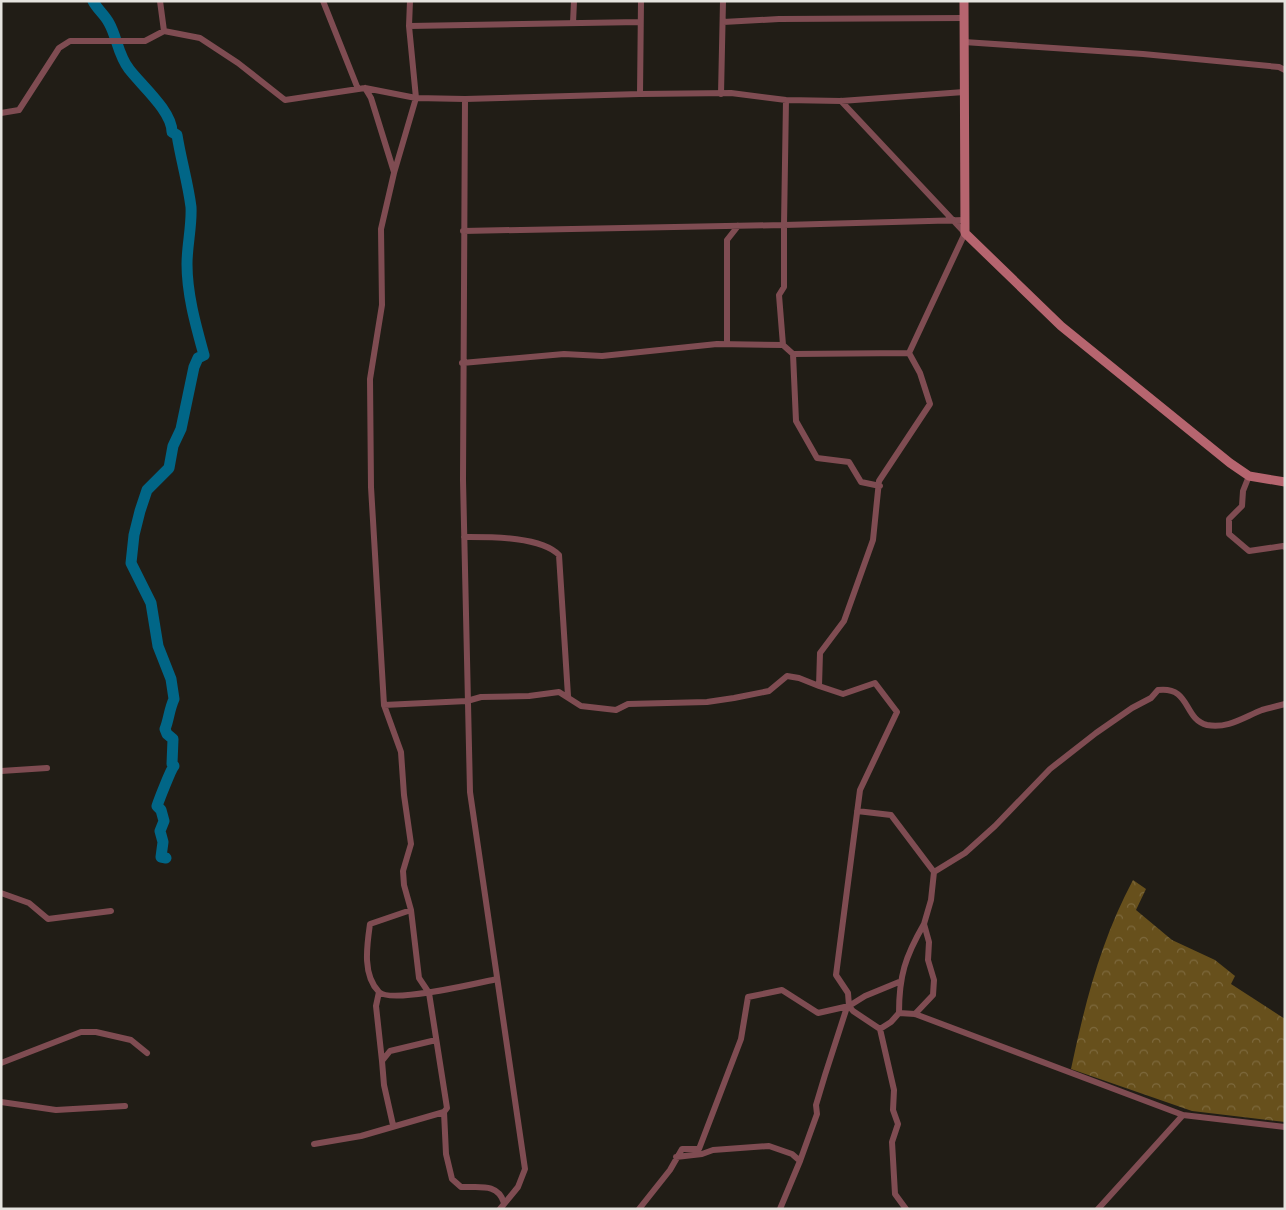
<svg xmlns="http://www.w3.org/2000/svg" width="1286" height="1210" viewBox="0 0 1286 1210" font-family="'Varela Round',sans-serif">
<style>
.forest{fill:url(#forest-crowns)}
.lines{fill:none;stroke-linecap:round;stroke-linejoin:round}
.river{stroke:#016687;stroke-width:11}
.street{stroke:#7f4c52;stroke-width:6}
.secondary{stroke:#b6656f;stroke-width:9}
</style>
<defs>
<pattern id="forest-crowns" width="20" height="18" patternUnits="userSpaceOnUse" patternTransform="scale(1.25)"><rect width="20" height="18" fill="#67501c"/><path d="M2 6a3 3 0 1 1 6 0M12 15a3 3 0 1 1 6 0" fill="none" stroke="#7d693d"/></pattern>
</defs>
<rect width="100%" height="100%" fill="#211d16"/>
<path class="forest" d="M1133 880 1146 889 1136 910 1172 940 1215 960 1235 976 1231 984 1285 1019V1122L1192 1111 1071 1069C1085 1003 1101 940 1133 880Z"/>
<g class="lines">
<path class="river" d="M93 1C97 9 105 15 109 23 117 37 118 55 129 69 141 85 172 111 172 132L177 135C181 160 188 183 191 207 192 226 187 245 187 264 187 295 196 326 204 355L198 358 194 367 181 429 173 446 169 468 147 490 140 511 134 535 131 563 151 603 158 646 171 679 174 699C169 710 169 719 165 729L167 734 173 739 172 764 174 766C171 769 159 800 157 806L161 810 164 821 160 831 163 842 161 857 166 858"/>
<path class="street" d="M323 1 358 89
M410 1 409 26 416 98 394 173 381 229 382 305 370 379 371 487 384 705 401 752 404 795 411 844 403 871 404 885 411 910 419 978 429 993 447 1108 444 1112 446 1154 452 1179 461 1187C477 1188 498 1182 504 1203
M723 22 779 19 964 18
M573 23 574 1
M409 26 640 22
M164 31 200 38 238 63 285 100 365 88 416 98 465 99 640 94 731 93 786 100 841 101 964 92
M964 42 1143 54 1279 67 1285 70
M365 88 371 98 394 172
M640 94 641 1
M721 94 723 1
M465 99 463 480 470 792 525 1169 518 1187 500 1209
M841 101 965 233 909 353 920 373 930 404 879 481 873 540 844 621 820 653 819 686 843 694 875 683 897 712 860 790 836 975 848 993 849 1006 853 1011 880 1029 891 1022 899 1013 915 1014 1183 1115
M1 113 19 110 59 48 70 41H145L164 31 160 1
M463 231 784 225 786 100
M727 344V240L738 226
M909 353 793 354 783 345 779 295 784 287V225L965 220
M793 354 796 421 817 458 849 462 861 482 880 486
M462 363 564 354 602 356 717 344 783 345
M1249 476 1243 491 1242 506 1229 519V534L1249 551 1283 546 1285 547
M464 537C489 537 541 536 559 555L568 696
M384 705 467 701 481 697 529 696 559 692 581 706 616 710 628 704 707 702 734 698 769 691 787 676 799 678 819 686
M1 771 47 768
M857 811 891 815 934 872 965 853 995 826 1050 769 1096 733 1132 708 1151 698 1158 690C1191 686 1183 719 1207 725 1228 729 1244 717 1262 710 1269 708 1277 706 1285 704
M1 893 29 903 48 919 111 911
M411 910 370 924C367 945 362 975 379 992 391 1004 478 983 497 979
M379 992 376 1006 382 1061
M899 1013C899 976 905 957 924 924
M915 1014 933 995 934 980 928 960 929 942 924 924 931 900 934 872
M880 1029 894 1090 893 1110 898 1124 892 1142 895 1194 906 1209
M1 1063 81 1032H96L131 1040 147 1053
M1 1102 56 1110 125 1106
M393 1125 384 1085 382 1061 390 1051 436 1040
M314 1144 361 1136 444 1112
M676 1157 702 1154 713 1150 769 1146 792 1154 800 1161
M639 1209 670 1170 682 1149H699L741 1039 748 997 782 990 818 1013 849 1006 865 996 899 982
M780 1209 800 1161 817 1114 816 1105 825 1075 847 1007
M1098 1209 1183 1115 1285 1127"/>
<path class="secondary" d="M964 1 965 233 1061 326 1230 463 1249 476 1285 482"/>
</g>
<rect width="1286" height="1210" fill="none" stroke="#e5e3de" stroke-width="5"/>
</svg>
